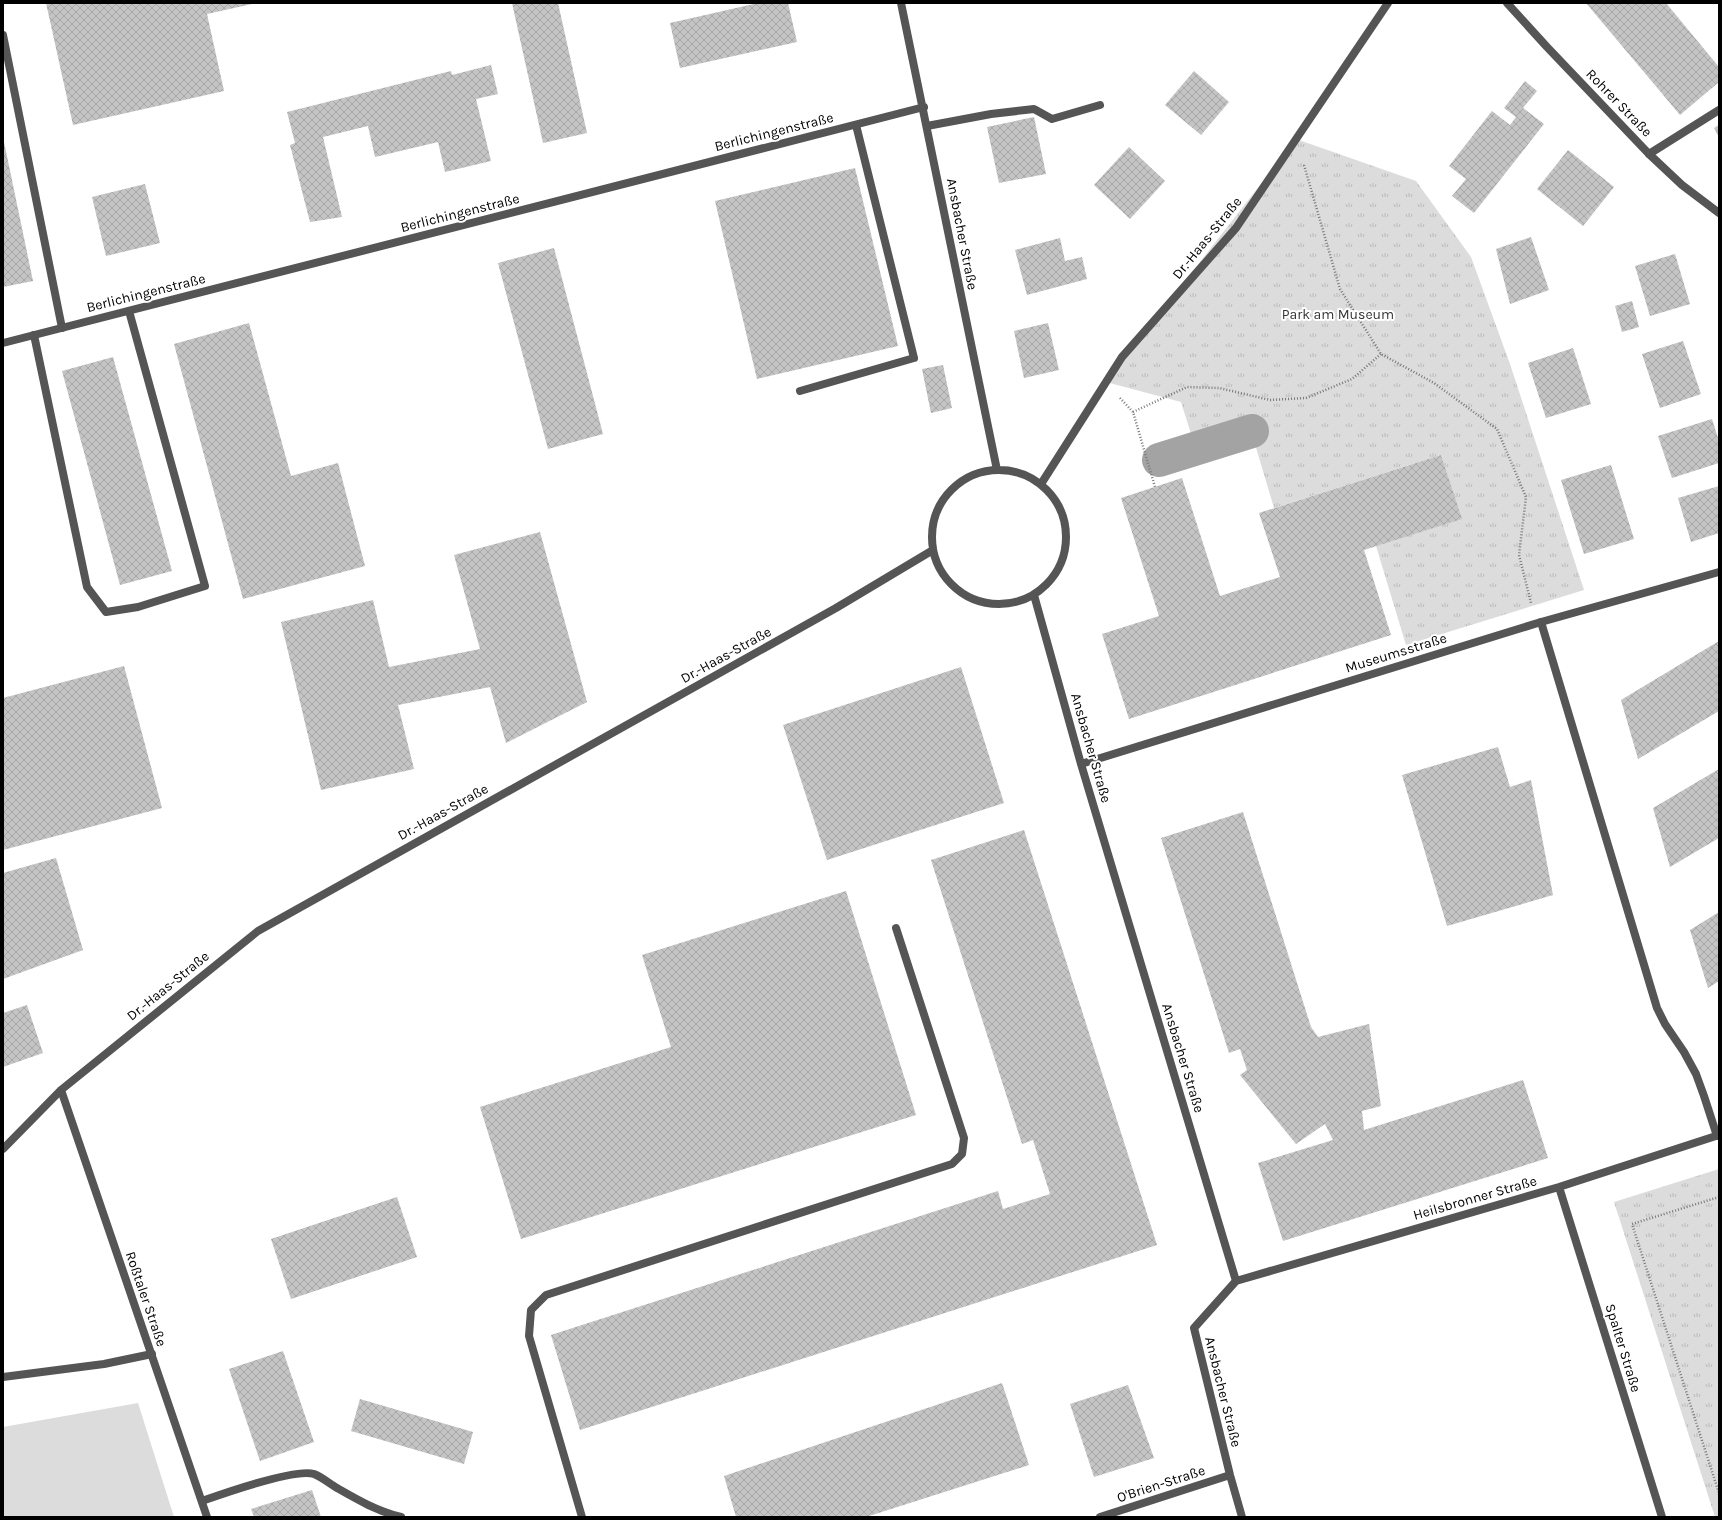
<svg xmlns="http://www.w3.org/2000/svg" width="1722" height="1520" viewBox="0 0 1722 1520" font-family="Karla,sans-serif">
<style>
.grass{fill:url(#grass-tufts)}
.pitch{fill:#dcdcdc}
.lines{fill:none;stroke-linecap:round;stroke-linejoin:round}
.canal{stroke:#a3a3a3;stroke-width:34}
.building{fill:url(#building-cross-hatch)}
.path{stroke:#777;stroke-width:2.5;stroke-dasharray:1 2;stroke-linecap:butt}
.lane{stroke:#555;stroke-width:8}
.street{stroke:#555;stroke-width:8}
.labels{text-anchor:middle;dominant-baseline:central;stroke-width:4;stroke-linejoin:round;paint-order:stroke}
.street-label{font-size:14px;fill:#000;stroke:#fff}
.park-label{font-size:14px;fill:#333;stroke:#fff}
</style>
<defs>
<pattern id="grass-tufts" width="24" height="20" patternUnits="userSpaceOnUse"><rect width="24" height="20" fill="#dcdcdc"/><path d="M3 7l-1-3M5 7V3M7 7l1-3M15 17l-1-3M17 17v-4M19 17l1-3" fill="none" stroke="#bbb"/></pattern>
<pattern id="building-cross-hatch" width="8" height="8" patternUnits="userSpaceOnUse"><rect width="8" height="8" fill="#c4c4c4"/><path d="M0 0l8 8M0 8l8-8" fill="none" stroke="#a7a7a7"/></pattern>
</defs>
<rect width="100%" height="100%" fill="#fff"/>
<path class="grass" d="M1296 139 1416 181 1471 257 1510 364 1584 590 1406 645 1376 546 1461 519 1441 455 1274 508 1249 424 1193 440 1181 402 1106 382Z
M1719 1169V1517H1715L1614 1202Z"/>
<path class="pitch" d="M138 1403 174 1517H3V1427Z"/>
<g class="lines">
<path class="canal" d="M1159 460 1252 431"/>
</g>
<path class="building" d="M46 3H252V4L207 14 224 91 73 125Z
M512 3H558L587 133 543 143Z
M758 3H788L797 42 680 68 670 23Z
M1586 3H1666L1719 67V82L1680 115Z
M491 65 498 94 476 99 491 161 445 172 438 142 375 157 368 126 323 137 342 217 310 222 290 145 295 143 287 112 451 71 452 75Z
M1194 71 1229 102 1201 135 1165 105Z
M1525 81 1537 91 1523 108 1544 124 1474 213 1452 196 1466 179 1449 166 1492 111 1510 125 1516 117 1504 108Z
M1034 117 1046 174 999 183 987 127Z
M1719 125V137L1714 128Z
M3 137 33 281 3 287Z
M1129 147 1165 181 1130 219 1094 185Z
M1568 150 1614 187 1583 226 1537 189Z
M855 168 898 346 757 379 715 201Z
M145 184 160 243 106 256 92 197Z
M1531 237 1549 290 1510 304 1496 249Z
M1060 238 1065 261 1082 257 1087 279 1027 295 1015 250Z
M554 248 603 434 548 449 498 263Z
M1675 254 1690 304 1650 316 1635 266Z
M1632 301 1639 327 1622 332 1615 306Z
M249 323 291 476 338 463 365 566 243 599 174 344Z
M1048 323 1059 370 1024 378 1014 331Z
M1683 341 1701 394 1660 408 1642 354Z
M1573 348 1591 404 1546 418 1528 363Z
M113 357 172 571 120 585 62 371Z
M943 365 952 408 931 413 922 369Z
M1712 419 1719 441V463L1672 478 1658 436Z
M1441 455 1462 519 1364 550 1391 635 1129 719 1102 634 1159 616 1121 498 1182 478 1220 596 1280 577 1259 513Z
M1611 465 1634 539 1584 554 1561 480Z
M1719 486V533L1691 542 1678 498Z
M540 532 587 702 506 743 490 687 398 705 414 769 321 790 281 622 373 600 389 667 480 649 454 555Z
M1719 641V711L1638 759 1621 700Z
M124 666 162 808 3 850V698Z
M961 667 1004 803 827 860 783 725Z
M1498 747 1510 787 1531 780 1553 895 1447 926 1402 775Z
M1719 769V838L1670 867 1653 808Z
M1243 812 1311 1027 1318 1037 1369 1024 1381 1106 1362 1111 1364 1130 1523 1080 1548 1158 1283 1241 1258 1163 1333 1140 1325 1124 1296 1144 1240 1075 1247 1070 1240 1049 1229 1053 1161 838Z
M1024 830 1157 1245 580 1430 551 1335 998 1191 1003 1209 1050 1194 1033 1140 1022 1144 931 860Z
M56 858 83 950 3 979V873Z
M846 891 916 1115 521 1239 480 1107 671 1047 642 955Z
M1719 912V981L1708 988 1690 930Z
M27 1005 43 1053 3 1067V1013Z
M397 1197 417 1257 291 1299 271 1239Z
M283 1351 314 1442 260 1461 229 1369Z
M1002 1383 1029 1465 866 1517H736L724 1476Z
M1128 1385 1154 1458 1094 1477 1070 1404Z
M360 1399 473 1432 464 1464 351 1431Z
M312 1490 321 1517H254L251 1509Z"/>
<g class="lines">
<path class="path" d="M1304 165 1340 289 1381 354 1434 383 1497 429 1526 497 1519 555 1531 603
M1120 398 1133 412 1155 487
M1133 412 1187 387 1219 388 1270 400 1306 398 1352 379 1381 354
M1719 1197 1632 1224 1719 1493"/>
<path class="lane" d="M3 35 62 328
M927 126 991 114 1034 109 1052 119 1100 105
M1649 154 1719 110
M34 335 87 587 106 612 138 607 205 586 129 311
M800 391 914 358 856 125
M1541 622 1657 1008 1665 1024 1684 1052 1696 1074 1704 1096 1717 1136
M3 1377 104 1364 152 1354
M202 1501C222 1494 295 1468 314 1474 322 1477 330 1484 337 1488 358 1500 377 1511 401 1517
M582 1517 529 1336 531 1310 546 1295 952 1164 962 1154 964 1138 896 928"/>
<path class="street" d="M901 3 997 470
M1507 3 1547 47 1649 154 1682 185 1719 213
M3 343 924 107
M932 537a67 67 0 1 1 134 0a67 67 0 1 1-134 0Z
M1041 484 1122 357 1236 228 1388 3
M1034 595 1081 764 1236 1281 1194 1328 1230 1475 1242 1517
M1081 764 1541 622 1719 572
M61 1090 207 1517
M3 1149 61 1090 258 931 836 608 933 550
M1559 1187 1662 1517
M1236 1281 1559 1187 1719 1135
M1100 1517 1230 1475"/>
</g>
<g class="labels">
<g class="street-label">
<text transform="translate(1619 103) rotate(46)">Rohrer Straße</text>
<text transform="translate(774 132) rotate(-14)">Berlichingenstraße</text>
<text transform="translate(460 213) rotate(-14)">Berlichingenstraße</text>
<text transform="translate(962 234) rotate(79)">Ansbacher Straße</text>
<text transform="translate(1207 238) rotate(-51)">Dr.-Haas-Straße</text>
<text transform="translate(146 293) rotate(-14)">Berlichingenstraße</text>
<text transform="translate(1396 653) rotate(-17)">Museumsstraße</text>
<text transform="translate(726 655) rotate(-29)">Dr.-Haas-Straße</text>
<text transform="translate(1091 748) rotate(74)">Ansbacher Straße</text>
<text transform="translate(443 812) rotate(-29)">Dr.-Haas-Straße</text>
<text transform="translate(168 986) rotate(-39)">Dr.-Haas-Straße</text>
<text transform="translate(1183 1058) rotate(73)">Ansbacher Straße</text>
<text transform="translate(1475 1198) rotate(-16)">Heilsbronner Straße</text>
<text transform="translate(146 1299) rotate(71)">Roßtaler Straße</text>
<text transform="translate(1623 1348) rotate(73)">Spalter Straße</text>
<text transform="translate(1223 1392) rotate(76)">Ansbacher Straße</text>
<text transform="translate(1161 1484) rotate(-18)">O'Brien-Straße</text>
</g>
<g class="park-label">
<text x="1338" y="314">Park am Museum</text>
</g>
</g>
<rect width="1722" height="1520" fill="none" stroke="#000000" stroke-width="8"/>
</svg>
